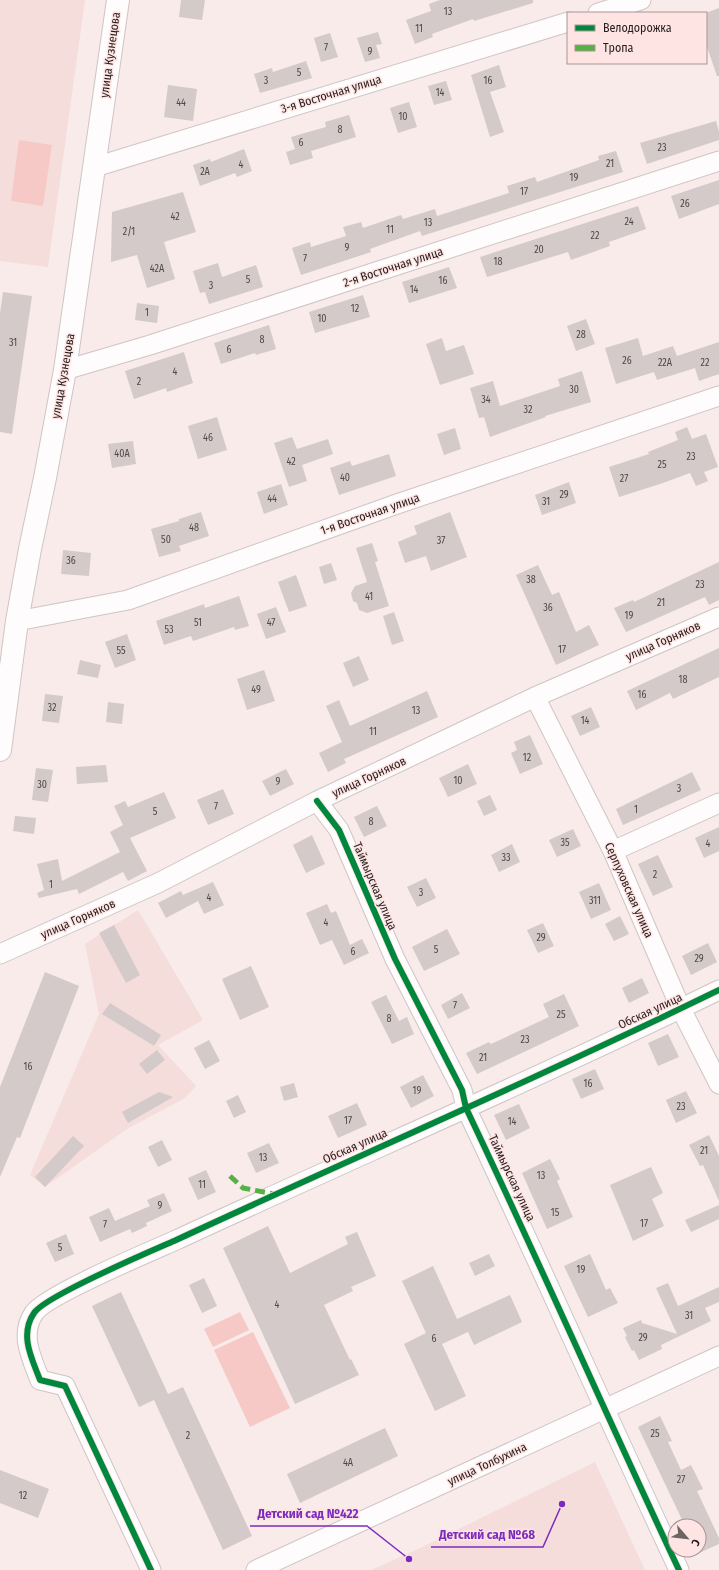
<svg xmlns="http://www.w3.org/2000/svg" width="719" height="1570" viewBox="0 0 719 1570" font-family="'Fira Sans Condensed',sans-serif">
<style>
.built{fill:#f5dddc}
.green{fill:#f6c9c7}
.building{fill:#d4cac9}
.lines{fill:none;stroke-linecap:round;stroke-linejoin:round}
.minor-casing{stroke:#cfc5c4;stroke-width:21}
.tertiary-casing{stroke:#cfc5c4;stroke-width:24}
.minor{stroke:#fefcfc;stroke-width:19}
.tertiary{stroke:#fefcfc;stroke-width:22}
.quiet{stroke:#55b145;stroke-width:5;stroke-dasharray:10 5;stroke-linecap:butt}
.cycleway-casing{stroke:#fee5e4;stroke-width:8}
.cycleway{stroke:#00873e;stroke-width:6}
.labels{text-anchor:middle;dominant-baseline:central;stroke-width:3;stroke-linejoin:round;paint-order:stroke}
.number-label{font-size:10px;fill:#504846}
.street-label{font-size:12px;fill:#241c1b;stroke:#fee5e4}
.leader{fill:none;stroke:#7b2cbf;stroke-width:1.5}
.callout-dot{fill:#7b2cbf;stroke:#fee5e4;stroke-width:1.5}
.callout-label{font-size:13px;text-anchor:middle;font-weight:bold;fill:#7b2cbf;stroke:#fee5e4;stroke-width:3;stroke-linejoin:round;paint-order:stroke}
</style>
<rect width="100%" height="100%" fill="#f8ebea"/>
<path class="built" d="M0 0H85L48 267 0 261Z
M138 910 203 1020 158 1045 196 1086 185 1098 127 1129 45 1187 30 1175 99 1014 85 944Z
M595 1462 645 1570H371L418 1549Z"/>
<path class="green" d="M19 140 52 145 43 206 11 201Z
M240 1312 249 1330 213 1347 204 1329Z
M253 1332 290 1408 250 1427 214 1350Z"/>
<path class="building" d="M181 0H205L202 20 179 17Z
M440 0H533V3L474 21 473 19 432 34 433 37 415 44 406 20 431 11 429 4Z
M719 8V76H717L706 44V13Z
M378 32 382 44 376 45 380 58 365 62 357 38Z
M330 33 338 57 321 62 314 38Z
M306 61 312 78 260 93 254 74 272 68 273 72Z
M499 65 506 87 490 92 504 132 490 137 471 75Z
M446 81 452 100 434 105 428 86Z
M168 85 197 89 193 121 164 117Z
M409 102 417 127 398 133 390 108Z
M349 115 356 137 311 151 313 158 290 165 286 152 295 149 291 137 326 127 325 122Z
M716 121 719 132V140L647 164 640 143Z
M244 149 252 171 237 177 235 173 200 186 193 165 210 159 211 162Z
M616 151 623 172 422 236 420 231 370 249 371 252 301 275 292 248 310 242 311 247 346 236 343 227 361 222 363 228 401 215 403 219 435 209 437 216 509 193 507 186 535 177 537 182 599 160 598 156Z
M719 180V204L679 219 671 196Z
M183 192 196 232 164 242 175 279 147 288 137 255 111 262 112 212Z
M638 206 646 229 609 242 610 246 571 260 568 252 487 277 480 257Z
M218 263 222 277 256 265 263 287 209 304 205 292 200 293 193 271Z
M449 267 457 288 409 303 402 282Z
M3 292 32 296 12 434 0 432V313Z
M363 295 370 317 315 333 309 312Z
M137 303 159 306 157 323 135 320Z
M586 319 595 344 576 351 567 326Z
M269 325 276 349 256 355 255 353 221 364 214 343Z
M442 338 446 351 464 345 474 374 440 385 426 344Z
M638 338 643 356 673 346 677 356 719 342V374L699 381 695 368 657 380 654 372 616 384 605 348Z
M184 352 193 383 167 392 166 388 134 399 125 371Z
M582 371 591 402 545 416 546 417 490 437 484 417 479 418 470 388 493 381 500 406 560 386 558 379Z
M217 417 227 450 198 459 188 426Z
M687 427 692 439 706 434 718 467 704 472 708 481 696 486 690 473 660 484 619 497 609 467 649 454 648 452 678 440 675 432Z
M455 428 461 449 444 455 437 434Z
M292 437 297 449 328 439 333 454 302 465 307 481 289 487 274 443Z
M133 441 136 464 112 468 108 444Z
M389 454 396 476 339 495 330 468 350 461 352 466Z
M569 482 576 503 542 515 535 495Z
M281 484 288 505 264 514 257 492Z
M201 512 209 536 179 546 181 551 159 557 151 529 179 521V519Z
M450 512 467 557 431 571 426 556 405 563 398 542 417 534 414 526Z
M372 543 378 561 375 562 389 606 367 613 359 610 357 603 353 601 351 593 355 586 367 582 356 548Z
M63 550 91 553 89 576 61 574Z
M719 562V600L709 605 705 597 626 632 614 608 633 600 634 602Z
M331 563 337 580 324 584 319 567Z
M538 565 552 595 559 592 576 632 589 625 599 645 556 665 516 575Z
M296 575 307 606 289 612 278 582Z
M239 596 249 626 235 630 234 627 193 641 191 636 164 645 156 621 204 604 205 608Z
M276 607 286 632 266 639 257 614Z
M394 612 404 641 392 645 383 616Z
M127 634 136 660 115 668 105 642Z
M719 648V677L673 699 670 693 636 710 627 691Z
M359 656 369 680 353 687 343 663Z
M80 660 101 665 98 678 77 674Z
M264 670 275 701 247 710 237 679Z
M427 691 438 717 344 759 346 763 328 772 319 753 342 742 326 706 339 700 350 726Z
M45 694 63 696 59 723 42 721Z
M108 702 124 704 122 724 106 722Z
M591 707 600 727 580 736 571 716Z
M530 735 543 764 520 774 511 753 517 750 514 742Z
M468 764 477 784 448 797 439 778Z
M106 765 108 782 77 784 76 767Z
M36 768 53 770 48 802 32 800Z
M286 769 294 784 270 796 262 781Z
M692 772 701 790 623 825 616 809Z
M223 789 234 814 208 825 197 800Z
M164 792 176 818 130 838 147 871 128 881 123 872 79 894 77 889 39 898 37 893 44 890 37 864 58 859 62 881 120 852 110 832 123 825 114 806 125 801 128 807Z
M490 795 497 810 484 816 477 801Z
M377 806 387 826 364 837 354 817Z
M15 816 36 818 34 834 13 831Z
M719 827V851L704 858 695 838Z
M573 829 581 846 557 857 549 840Z
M312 835 325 864 306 873 293 845Z
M512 844 520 862 499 872 491 855Z
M658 855 673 887 653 896 638 864Z
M426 878 436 898 417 907 407 887Z
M213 882 224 905 204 914 198 901 166 918 158 903 181 891 183 895Z
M599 883 611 910 591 919 579 892Z
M327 904 331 913 336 911 350 945 362 939 369 953 344 965 332 940 320 945 306 913Z
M620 916 629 934 614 941 605 924Z
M543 923 554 946 538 953 527 930Z
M114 925 140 975 126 983 99 933Z
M447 929 460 954 424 971 412 947Z
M708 943 717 962 691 975 682 956Z
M251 966 269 1007 240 1020 222 979Z
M45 972 79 986 20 1138 17 1137 0 1177V1087Z
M642 978 649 993 629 1003 622 988Z
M462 993 470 1008 448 1019 441 1005Z
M564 994 579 1026 477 1074 466 1053 489 1042 491 1044 549 1017 543 1004Z
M386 995 399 1021 407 1017 414 1034 392 1044 371 1002Z
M110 1003 161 1035 154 1046 102 1014Z
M668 1034 679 1057 658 1066 648 1043Z
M209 1040 220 1061 205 1069 194 1048Z
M157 1050 165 1060 147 1074 139 1064Z
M595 1069 604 1089 581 1099 572 1079Z
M423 1075 434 1096 411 1108 400 1087Z
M294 1083 298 1097 284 1101 280 1087Z
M686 1091 697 1113 676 1123 666 1100Z
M159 1092 173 1097 128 1123 122 1112Z
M238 1095 246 1112 234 1118 226 1101Z
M357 1103 367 1125 338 1138 328 1116Z
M519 1104 530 1128 506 1140 494 1115Z
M709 1135 719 1156V1201L703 1165 700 1166 689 1145Z
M73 1136 84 1146 45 1187 35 1177Z
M162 1140 172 1160 158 1167 148 1147Z
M269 1143 279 1163 256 1173 247 1153Z
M550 1159 560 1179 557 1181 573 1217 547 1229 522 1173Z
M651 1167 663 1193 652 1199 664 1226 633 1241 610 1185Z
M206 1170 216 1192 198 1200 188 1178Z
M164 1193 172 1211 146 1223 147 1226 132 1233 130 1229 100 1242 89 1217 109 1208 115 1221 150 1206 147 1200Z
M719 1205V1219L691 1232 685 1220Z
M268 1226 290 1273 348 1244 345 1237 357 1232 376 1276 351 1287 353 1291 324 1305 350 1360 351 1359 359 1375 295 1404 223 1248Z
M66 1234 74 1254 55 1262 46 1243Z
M489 1254 495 1266 475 1276 469 1263Z
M590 1254 606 1290 610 1288 618 1303 588 1317 564 1266Z
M433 1266 457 1319 510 1295 522 1322 474 1345 468 1332 442 1344 466 1396 435 1411 404 1344 426 1333 402 1281Z
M204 1278 217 1306 202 1313 189 1285Z
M668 1283 678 1306 719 1287V1302L705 1308 711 1321 661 1345 662 1349 639 1360 634 1350 632 1351 625 1337 627 1336 623 1328 641 1320 642 1323 677 1334 656 1288Z
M121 1292 168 1394 183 1387 252 1536 223 1550 154 1400 139 1407 92 1306Z
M660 1416 672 1441 668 1442 681 1470 691 1465 703 1489 697 1491 719 1538V1544L699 1553V1526H685L638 1427Z
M385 1428 398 1456 300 1503 287 1474Z
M0 1470 49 1489 38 1518 0 1503Z"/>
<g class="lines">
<defs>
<path id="minor" d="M598 13 641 0
M95 167 568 22
M65 370 150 345 719 161
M17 621 128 600 397 504 719 396
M535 697 613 851 681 1009 719 1084
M317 801 339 830 395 959 462 1090 466 1108C539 1261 607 1417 679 1570
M613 851 719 803
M0 954 158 883 317 801 535 697 719 617
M151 1570 65 1386 40 1380C32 1359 19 1335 34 1313 45 1296 149 1252 174 1241 355 1157 539 1078 719 990
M256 1570 719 1356"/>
<path id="tertiary" d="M0 750 17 621 30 549 45 478 65 370 118 0"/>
</defs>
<use href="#minor" class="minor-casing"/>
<use href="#tertiary" class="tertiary-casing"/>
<use href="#minor" class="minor"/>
<use href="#tertiary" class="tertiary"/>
<path class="quiet" d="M230 1176 243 1188 274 1194"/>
<defs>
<path id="cycleway" d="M317 801 339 830 395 959 462 1090 466 1108C539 1261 607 1417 679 1570
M151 1570 65 1386 40 1380C32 1359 19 1335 34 1313 45 1296 149 1252 174 1241 355 1157 539 1078 719 990"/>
</defs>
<use href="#cycleway" class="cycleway-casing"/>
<use href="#cycleway" class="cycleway"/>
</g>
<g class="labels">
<g class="number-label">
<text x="448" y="12">13</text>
<text x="419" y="29">11</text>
<text x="326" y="48">7</text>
<text x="370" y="52">9</text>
<text x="299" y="73">5</text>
<text x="266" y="81">3</text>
<text x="488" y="81">16</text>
<text x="440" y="93">14</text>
<text x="181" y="103">44</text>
<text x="403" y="117">10</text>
<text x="340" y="130">8</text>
<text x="301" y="143">6</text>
<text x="662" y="148">23</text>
<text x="610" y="164">21</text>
<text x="241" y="165">4</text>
<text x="205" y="172">2А</text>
<text x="574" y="178">19</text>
<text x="524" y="192">17</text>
<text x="685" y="204">26</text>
<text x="175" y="217">42</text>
<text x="629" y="222">24</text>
<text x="428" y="223">13</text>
<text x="390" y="230">11</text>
<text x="129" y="232">2/1</text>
<text x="595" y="236">22</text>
<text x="347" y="248">9</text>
<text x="539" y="250">20</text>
<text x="305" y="259">7</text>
<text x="498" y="262">18</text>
<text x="157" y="269">42А</text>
<text x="248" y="280">5</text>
<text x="443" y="281">16</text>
<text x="211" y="286">3</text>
<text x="414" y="290">14</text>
<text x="355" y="309">12</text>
<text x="147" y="313">1</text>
<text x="322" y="319">10</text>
<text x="581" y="335">28</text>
<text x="262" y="340">8</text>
<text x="13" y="343">31</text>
<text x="229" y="350">6</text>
<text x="627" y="361">26</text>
<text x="665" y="363">22А</text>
<text x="705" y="363">22</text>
<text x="175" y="372">4</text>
<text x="139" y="382">2</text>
<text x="574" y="390">30</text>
<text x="486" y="400">34</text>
<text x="528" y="410">32</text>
<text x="208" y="438">46</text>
<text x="122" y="454">40А</text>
<text x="691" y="457">23</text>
<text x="291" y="462">42</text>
<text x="662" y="465">25</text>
<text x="345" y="478">40</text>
<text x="624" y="479">27</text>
<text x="564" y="495">29</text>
<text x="272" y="499">44</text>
<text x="546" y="502">31</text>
<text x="194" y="528">48</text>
<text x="166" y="540">50</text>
<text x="441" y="541">37</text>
<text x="71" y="561">36</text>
<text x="531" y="580">38</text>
<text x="700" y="585">23</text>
<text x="369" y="597">41</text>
<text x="661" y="603">21</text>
<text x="548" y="608">36</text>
<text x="629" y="616">19</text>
<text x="198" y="623">51</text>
<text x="271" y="623">47</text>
<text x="169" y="630">53</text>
<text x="562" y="650">17</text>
<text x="121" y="651">55</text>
<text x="683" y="680">18</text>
<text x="256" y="690">49</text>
<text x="642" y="695">16</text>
<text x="52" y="708">32</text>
<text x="416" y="711">13</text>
<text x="585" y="721">14</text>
<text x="373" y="732">11</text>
<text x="527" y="758">12</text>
<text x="458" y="781">10</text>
<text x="278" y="782">9</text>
<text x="42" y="785">30</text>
<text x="679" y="789">3</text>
<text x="216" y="807">7</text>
<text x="636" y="810">1</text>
<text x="155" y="812">5</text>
<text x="371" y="822">8</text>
<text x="565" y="843">35</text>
<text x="708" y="844">4</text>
<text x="506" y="858">33</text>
<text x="655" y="875">2</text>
<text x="51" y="885">1</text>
<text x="421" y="893">3</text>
<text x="209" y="898">4</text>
<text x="595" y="901">311</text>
<text x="326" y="923">4</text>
<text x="541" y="938">29</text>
<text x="436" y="950">5</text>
<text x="353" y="952">6</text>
<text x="699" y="959">29</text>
<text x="455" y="1006">7</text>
<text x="561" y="1015">25</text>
<text x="389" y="1019">8</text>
<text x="525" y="1040">23</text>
<text x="483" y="1058">21</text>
<text x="28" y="1067">16</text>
<text x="588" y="1084">16</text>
<text x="417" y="1091">19</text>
<text x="681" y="1107">23</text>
<text x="348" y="1121">17</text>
<text x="512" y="1122">14</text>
<text x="704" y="1151">21</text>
<text x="263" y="1158">13</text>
<text x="541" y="1176">13</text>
<text x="202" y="1185">11</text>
<text x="160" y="1206">9</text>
<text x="555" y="1213">15</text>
<text x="644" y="1224">17</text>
<text x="105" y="1225">7</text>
<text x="60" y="1248">5</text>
<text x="581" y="1270">19</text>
<text x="277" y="1305">4</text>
<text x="689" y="1316">31</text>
<text x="643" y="1338">29</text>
<text x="434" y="1339">6</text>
<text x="655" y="1434">25</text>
<text x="188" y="1436">2</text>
<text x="348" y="1463">4А</text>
<text x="681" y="1480">27</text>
<text x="23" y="1496">12</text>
</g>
<g class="street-label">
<text transform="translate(110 55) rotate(-82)">улица Кузнецова</text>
<text transform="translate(331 94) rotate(-17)">3-я Восточная улица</text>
<text transform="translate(393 267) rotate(-18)">2-я Восточная улица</text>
<text transform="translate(63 376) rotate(-80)">улица Кузнецова</text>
<text transform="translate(370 514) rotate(-19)">1-я Восточная улица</text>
<text transform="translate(663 641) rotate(-24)">улица Горняков</text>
<text transform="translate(369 777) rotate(-25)">улица Горняков</text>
<text transform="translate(375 886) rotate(67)">Таймырская улица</text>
<text transform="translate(629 890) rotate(66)">Серпуховская улица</text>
<text transform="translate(78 919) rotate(-24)">улица Горняков</text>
<text transform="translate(650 1011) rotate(-25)">Обская улица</text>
<text transform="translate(355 1146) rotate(-24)">Обская улица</text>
<text transform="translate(512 1178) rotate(65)">Таймырская улица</text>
<text transform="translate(487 1464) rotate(-25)">улица Толбухина</text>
</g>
</g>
<path class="leader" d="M409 1559L367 1526H250M562 1504L543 1547H431"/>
<g class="callout-dot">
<circle cx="409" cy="1559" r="4"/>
<circle cx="562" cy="1504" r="4"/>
</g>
<g class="callout-label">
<text x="308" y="1518">Детский сад №422</text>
<text x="487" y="1539">Детский сад №68</text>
</g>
<rect x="567" y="12" width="140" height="52" fill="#fee5e4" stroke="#a79594"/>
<rect x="575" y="25" width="20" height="6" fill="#00873e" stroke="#a79594"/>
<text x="603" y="32" font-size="12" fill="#241c1b">Велодорожка</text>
<rect x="575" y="45" width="20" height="6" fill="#55b145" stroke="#a79594"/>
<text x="603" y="52" font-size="12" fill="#241c1b">Тропа</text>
<g transform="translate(687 1538) rotate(118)"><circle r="19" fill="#fee5e4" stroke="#a79594"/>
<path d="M0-3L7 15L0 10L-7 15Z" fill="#6e6463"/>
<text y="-6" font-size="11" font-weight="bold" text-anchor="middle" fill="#241c1b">С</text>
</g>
</svg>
